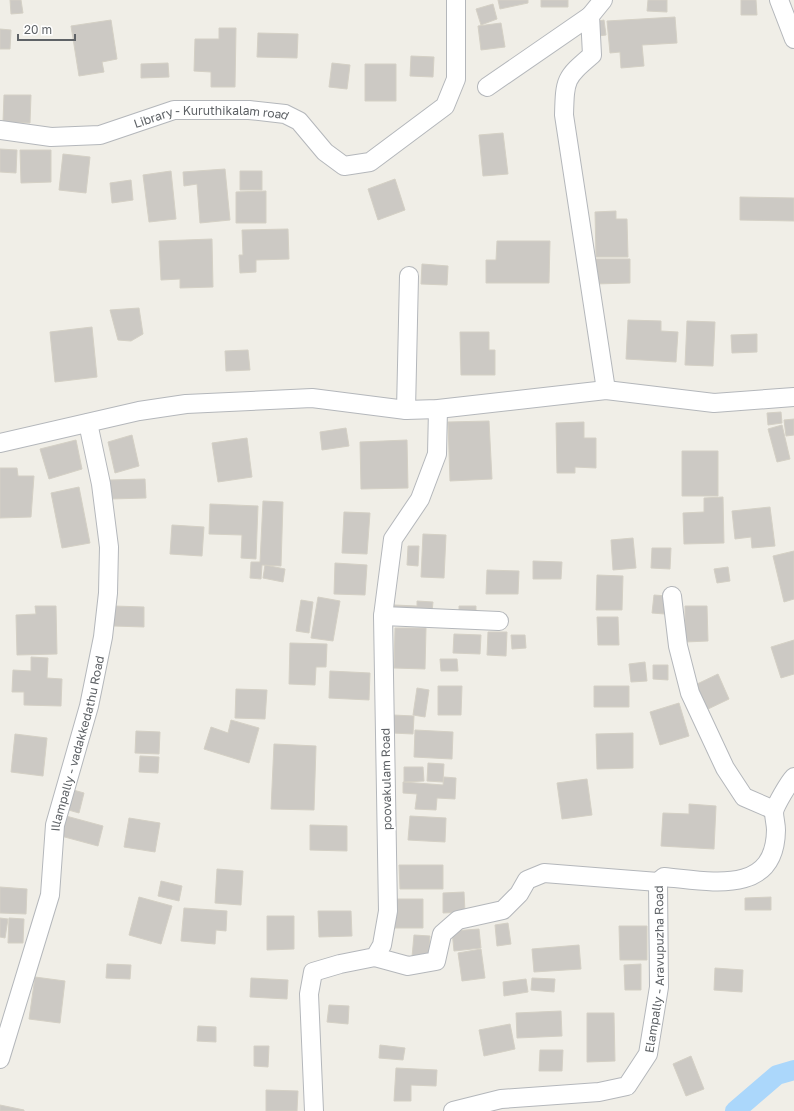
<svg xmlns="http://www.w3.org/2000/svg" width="794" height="1111" viewBox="0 0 794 1111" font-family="'Golos Text',sans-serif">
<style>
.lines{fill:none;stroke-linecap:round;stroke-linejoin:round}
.canal{stroke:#abd7fb;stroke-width:20}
.building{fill:#ccc9c4;stroke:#d4d0c5}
.minor-casing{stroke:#b4b7bb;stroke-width:20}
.minor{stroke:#fff;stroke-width:18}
.labels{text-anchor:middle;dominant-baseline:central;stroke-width:4;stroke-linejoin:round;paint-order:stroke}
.street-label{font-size:12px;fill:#5e6266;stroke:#fff}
</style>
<rect width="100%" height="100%" fill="#f0eee7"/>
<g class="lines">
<path class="canal" d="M735 1111 777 1075 794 1070"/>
</g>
<path class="building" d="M10 0H21L23 13 11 14Z
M498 0H528V3L500 9Z
M541 0H568V7H541Z
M648 0H667V12L647 11Z
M741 0H756L757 15H741Z
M493 4 497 19 481 25 476 9Z
M675 17 677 43 642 45 644 66 621 68 620 52 610 53 607 21Z
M111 20 117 59 102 62 104 72 79 76 71 26Z
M604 20 606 35 591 37 589 23Z
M501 23 505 47 481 50 478 26Z
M219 28H236L235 87H211V72L194 71 195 39H219Z
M0 29 11 30 10 49H0Z
M258 33 298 34 297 58 257 57Z
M411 56 434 57 433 77 410 76Z
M168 63 169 77 141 78V64Z
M332 63 350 65 347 89 329 87Z
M365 64H396V101H365Z
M4 95H31L30 123 3 122Z
M503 133 508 174 483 176 479 135Z
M0 149 17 150 16 173 0 172Z
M20 150H51V182L21 183Z
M63 154 90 157 86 193 59 190Z
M225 169 230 220 200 223 197 184 184 186 183 172Z
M171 171 176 219 149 222 143 175Z
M240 171H262V190H240Z
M395 179 405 210 378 220 368 189Z
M131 180 133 200 112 203 110 183Z
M266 191V223H236V192Z
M740 197 794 198V221L740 220Z
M616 211V219H627L628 257H596L595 212Z
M288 229 289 259 256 260V272L240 273 239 255H243L242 230Z
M212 239 213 287 180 288V279L161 280 159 241Z
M497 241H550L549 283H486V260H496Z
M594 259H630V283L595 284Z
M422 264 448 266 447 285 421 284Z
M139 308 143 334 131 341 118 340 110 310Z
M628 320 661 321V331L678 332 676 362 626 359Z
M687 321 715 322 713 366 685 365Z
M92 327 97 377 55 382 50 332Z
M460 332H489V350H495V375H461Z
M757 334V352L732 353 731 335Z
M248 350 250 370 226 371 225 351Z
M781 412 782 423 768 425 767 413Z
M794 419V435L786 436 784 420Z
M489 421 492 479 450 481 448 422Z
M584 422V438H596V468L575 467V473H557L556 423Z
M782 425 790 459 777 462 768 429Z
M346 428 349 446 322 450 320 432Z
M132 435 139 466 115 473 108 442Z
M247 438 252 477 218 482 212 443Z
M76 440 82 469 49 479 40 449Z
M407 440 408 488 361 489 360 442Z
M682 451H718V496H682Z
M0 468H17L18 476H34L31 517 0 518Z
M145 479 146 498 110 499V480Z
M79 487 90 543 62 548 51 493Z
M723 497 724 543 684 544 683 513 704 512V498Z
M263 501 283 502 281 566 262 565 261 579 250 578 251 562H260Z
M210 504 258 506 256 559 241 558 242 535 209 534Z
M770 507 775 546 752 548 751 537 735 539 732 511Z
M344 512 370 513 367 554 342 553Z
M172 525 204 527 202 556 170 554Z
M423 534 446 535 444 578 421 577Z
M633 538 636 568 613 570 611 540Z
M408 546H419L418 566 407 565Z
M652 548H671L670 569 651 568Z
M794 551V599L784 602 773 556Z
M533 561 562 562 561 579H533Z
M335 563 367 565 365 595 334 594Z
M265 565 285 569 283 582 263 578Z
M728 567 730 581 717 583 714 569Z
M487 570 519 571 518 594H486Z
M597 575 623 576 622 610H596Z
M654 595 667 596 665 614 652 613Z
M318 597 340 601 333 641 311 638Z
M301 600 313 602 309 633 296 631Z
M417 601 433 602 431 622 393 619 394 605 417 606Z
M35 606H56L57 654 17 655 16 615 36 614Z
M114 606 144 607V627L114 626Z
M459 606H476V623L459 624Z
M685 606H707L708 641 685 642Z
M597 617H618L619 645H598Z
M395 628H426L425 669 394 668Z
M488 632H507L506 656 487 655Z
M454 634 481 635 480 654 453 653Z
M511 635H525L526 648 512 649Z
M794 640V674L781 678 771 647Z
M290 643 327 644 326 667H316L315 685 289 684Z
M31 657 48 658 47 678 62 679 61 706 24 705V692H12L13 670 31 671Z
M440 659H457L458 671H441Z
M645 662 647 681 631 682 629 664Z
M653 665H668V680L653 679Z
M330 671 370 673 369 700 329 698Z
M718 674 729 699 706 710 695 685Z
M438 686H462L461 715H438Z
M594 686H629V707H594Z
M417 688 429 690 425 717 413 715Z
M236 689 267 690 265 719 235 718Z
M679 703 689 736 660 745 650 712Z
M393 715 414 716 413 734 392 733Z
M231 720 259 728 249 763 204 749 211 727 228 733Z
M415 730 453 732 452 759 414 757Z
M136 731 160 732 159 754 135 753Z
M633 733V768L597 769 596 734Z
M15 734 47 738 43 776 11 772Z
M274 744 316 746 314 810 271 809Z
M140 756 159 757 158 773 139 772Z
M428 763 444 764 443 782 427 781Z
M404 767H423L424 781 404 782Z
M444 777 456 778 455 799 437 798 436 810 415 809 417 794 403 793V782L443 785Z
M587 779 592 815 562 819 557 783Z
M63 787 84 793 79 813 58 807Z
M689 804 716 806 714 849 661 846 663 813 689 814Z
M66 816 103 826 98 846 61 836Z
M410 816 446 818 445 842 408 840Z
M129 818 160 823 155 852 124 847Z
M310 825 347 826V851L310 850Z
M399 865H443V889H400Z
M217 869 243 871 241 905 215 903Z
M161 881 182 886 179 901 158 896Z
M0 887 27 889 26 914 0 913Z
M464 892 465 912 443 913V893Z
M139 897 172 906 161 944 129 935Z
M771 897V910H745V898Z
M394 899H423V928H394Z
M184 908 227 911 226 931 216 930 215 944 181 941Z
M318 911H351L352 936 319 937Z
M267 916H294V949L267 950Z
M0 918 8 919 5 938 0 937Z
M9 918 24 919 23 943H8Z
M508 923 511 944 497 946 495 925Z
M619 926H647V960H620Z
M479 929 481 948 454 951 452 931Z
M414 935 430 936 428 958 412 957Z
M579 945 581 969 534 972 532 949Z
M481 949 485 978 462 981 458 953Z
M107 964 131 965 130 979 106 978Z
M641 964V990H625L624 965Z
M715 968 743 970 742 992 714 990Z
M35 977 65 981 60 1023 29 1019Z
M251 978 288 980 287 999 250 997Z
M532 978 555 979 554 992 531 990Z
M526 979 528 992 504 996 503 982Z
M329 1005 349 1006 348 1024 327 1022Z
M561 1011 562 1036 517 1038 516 1013Z
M587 1013H614L615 1061 587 1062Z
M510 1024 515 1049 484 1056 479 1030Z
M198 1026 216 1027V1042L197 1041Z
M380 1045 405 1048 403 1060 379 1058Z
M254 1046H269L268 1067 254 1066Z
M540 1050H563L562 1071H539Z
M691 1056 704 1089 686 1096 673 1064Z
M396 1068 437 1070 436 1086 411 1085V1101H394Z
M266 1090 298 1091 297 1111H266Z
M0 1105 24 1110V1111H0Z"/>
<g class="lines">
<defs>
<g id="minor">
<path d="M603 0 590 16 592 55C565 78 565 79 564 115L606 390"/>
<path d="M779 0 794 39"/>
<path d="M487 87 590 16"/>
<path id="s1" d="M0 130 51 137 100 135 174 110H249L285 114 299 121 325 152 344 166 370 162 445 106 456 79V0"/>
<path d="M406 410 409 276"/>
<path d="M0 443 139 411 186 404 312 398 406 410 438 409 606 390 714 403 794 397"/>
<path d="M672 596 678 646 690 693 725 768 744 797 774 810"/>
<path d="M383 616 499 621"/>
<path d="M375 957 408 966 436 961 442 934 458 920 503 910 519 894 527 880 544 873 658 882"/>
<path id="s2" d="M0 1059 50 895 55 825 89 706 103 637 108 593 109 547 101 484 88 423"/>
<path d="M314 1111 309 994 313 972 340 964 375 957 382 945 388 911 383 616 393 539 420 499 437 454 438 409"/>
<path id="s3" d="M453 1111 501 1099 599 1092 627 1086 648 1054 659 987 658 882 664 877C709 881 775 897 776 830 776 824 774 818 774 812 775 806 789 782 794 777"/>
</g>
</defs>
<use href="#minor" class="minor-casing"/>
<use href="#minor" class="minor"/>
</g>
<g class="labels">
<g class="street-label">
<text stroke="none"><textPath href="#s1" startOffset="215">Library - Kuruthikalam road</textPath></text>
<text stroke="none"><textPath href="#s2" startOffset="326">Illampally - vadakkedathu Road</textPath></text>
<text transform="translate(386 779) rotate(-91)">poovakulam Road</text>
<text stroke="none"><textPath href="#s3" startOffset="300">Elampally - Aravupuzha Road</textPath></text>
</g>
</g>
<path d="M18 34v6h57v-6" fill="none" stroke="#5e6266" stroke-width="2"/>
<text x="24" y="34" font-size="12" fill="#5e6266" stroke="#ffffff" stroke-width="3" paint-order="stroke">20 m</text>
</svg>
